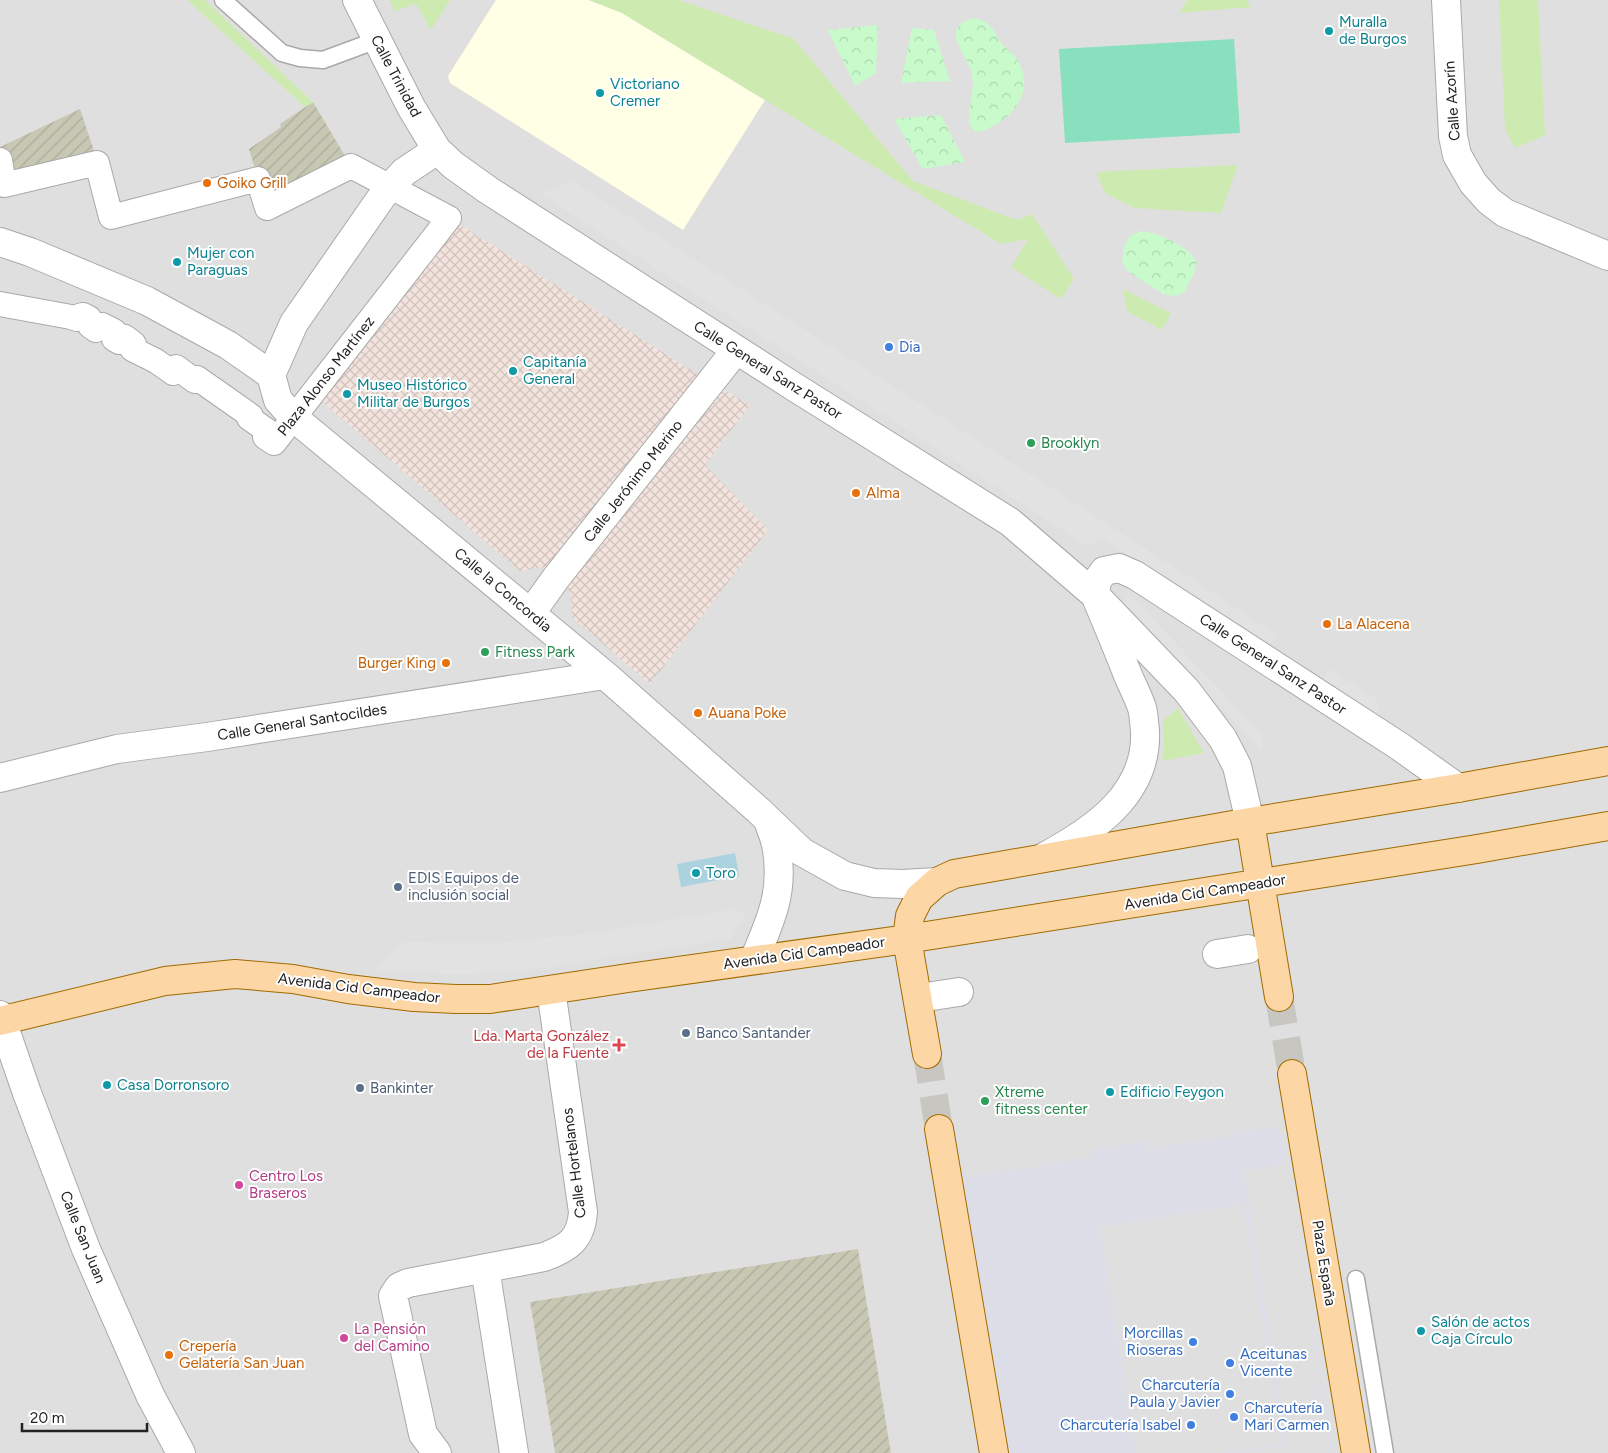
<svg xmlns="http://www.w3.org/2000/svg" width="1608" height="1453" viewBox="0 0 1608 1453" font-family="Figtree,sans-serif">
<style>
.residential{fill:#e0dfdf}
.education{fill:#ffffe5}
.military{fill:url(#military-cross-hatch)}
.construction{fill:url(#construction-furrows)}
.park{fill:url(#park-crowns)}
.garden{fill:#cdebb0}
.pitch{fill:#88e0be}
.parking{fill:#e2e2e2}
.plaza{fill:#dddde8}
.water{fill:#aad3df}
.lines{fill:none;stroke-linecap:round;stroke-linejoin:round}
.primary-tunnel{stroke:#c8c6c1;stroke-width:28;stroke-dasharray:28 14;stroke-linecap:butt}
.service-casing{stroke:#a9a9a9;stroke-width:19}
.pedestrian-casing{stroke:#a9a9a9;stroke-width:26}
.minor-casing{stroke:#a9a9a9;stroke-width:30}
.primary-casing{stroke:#a06b00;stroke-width:30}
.service{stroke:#fff;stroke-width:16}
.pedestrian{stroke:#fff;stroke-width:24}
.minor{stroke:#fff;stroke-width:28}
.primary{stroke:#fcd6a4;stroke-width:28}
.culture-dot{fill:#0f9aa8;stroke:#fff;stroke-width:2}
.food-dot{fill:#e8710a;stroke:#fff;stroke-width:2}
.shop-dot{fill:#3f7fe0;stroke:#fff;stroke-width:2}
.leisure-dot{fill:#2e9e5b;stroke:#fff;stroke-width:2}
.service-dot{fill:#5c6f8a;stroke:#fff;stroke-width:2}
.health-dot{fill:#e0444e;stroke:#fff;stroke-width:2}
.hotel-dot{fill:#d1479c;stroke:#fff;stroke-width:2}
.labels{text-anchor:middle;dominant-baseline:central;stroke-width:4;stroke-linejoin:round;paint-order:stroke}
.culture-label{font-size:15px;fill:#0d838f;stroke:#fff;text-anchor:start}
.street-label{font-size:15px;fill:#222;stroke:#fff}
.food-label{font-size:15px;fill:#c56008;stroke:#fff;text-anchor:start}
.shop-label{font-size:15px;fill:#366cbe;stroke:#fff;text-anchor:start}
.leisure-label{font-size:15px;fill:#27864d;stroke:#fff;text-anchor:start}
.service-label{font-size:15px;fill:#4e5e75;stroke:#fff;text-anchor:start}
.health-label{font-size:15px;fill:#be3a42;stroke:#fff;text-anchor:end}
.hotel-label{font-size:15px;fill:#b23c85;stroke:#fff;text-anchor:start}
</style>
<defs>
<pattern id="military-cross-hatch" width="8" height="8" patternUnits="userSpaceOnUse" patternTransform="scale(1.25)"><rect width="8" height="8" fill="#f3e3dd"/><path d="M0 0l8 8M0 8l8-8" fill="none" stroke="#d0c2bd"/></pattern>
<pattern id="construction-furrows" width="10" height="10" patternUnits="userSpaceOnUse" patternTransform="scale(1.25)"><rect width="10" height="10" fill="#c7c7b4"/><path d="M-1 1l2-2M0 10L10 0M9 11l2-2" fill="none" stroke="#abab9a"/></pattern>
<pattern id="park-crowns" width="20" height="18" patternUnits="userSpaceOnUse" patternTransform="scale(1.25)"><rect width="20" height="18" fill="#c8facc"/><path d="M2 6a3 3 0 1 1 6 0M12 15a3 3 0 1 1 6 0" fill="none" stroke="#acd6af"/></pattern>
</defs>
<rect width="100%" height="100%" fill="#f2efe9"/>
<path class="residential" d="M0 0H1608V1453H891L858 1250 530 1302 555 1453H0Z"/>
<path class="education" d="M496 0H589L622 13 765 100 683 230 450 83 448 76Z"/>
<path class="military" d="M449 218 694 372 750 405 705 465 768 530 650 684 572 617 570 591 544 567 520 571 312 393Z"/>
<path class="construction" d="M313 102 351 166 267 208 249 149 281 127 280 124Z
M80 109 95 154 4 185 0 160V147Z
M858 1249 891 1453H555L530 1302Z"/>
<path class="park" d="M974 18C992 21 993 32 1003 45 1007 50 1014 54 1017 59 1038 93 1010 122 979 132L973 130C964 118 974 96 973 81 972 77 972 73 971 70 963 52 940 25 974 18Z
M878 25 876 73 855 86 828 30Z
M912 28 934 30 950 81 901 83Z
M941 115 965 162 923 169 894 119Z
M1141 231C1159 233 1188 245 1197 262L1194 273 1184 293 1173 296 1163 294 1126 270 1122 261 1124 246 1130 236Z"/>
<path class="garden" d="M187 0H205L313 102 305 107Z
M389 0H450L433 27 431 29 429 27 417 5 414 4 395 11Z
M589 0H679L794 39 913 181 1017 220 1032 214 1074 279 1061 299 1011 267 1028 239 1001 244 622 13Z
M1187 0H1247L1251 7 1180 13Z
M1499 0H1538L1545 135 1515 148 1505 129Z
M1238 165 1221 213 1134 208 1105 193 1096 172Z
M1123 289 1171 313 1162 330 1127 311Z
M1178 708 1204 753 1162 761 1164 744 1163 721Z"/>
<path class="pitch" d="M1234 39 1240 133 1065 143 1059 49Z"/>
<path class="parking" d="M571 180 1117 530 1277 635 1268 647 1102 538 1087 546 540 194Z
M1129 594 1262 734 1261 750 1123 602Z
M1329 669 1376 698 1380 717 1324 679Z
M733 909 746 913 731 939 510 973 449 974 372 970 403 942 495 943 592 933Z"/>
<path class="plaza" d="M1279 1126 1334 1453H1331L1285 1164 1244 1171 1288 1446 1242 1453H1222L1282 1443 1243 1204 1100 1227 1136 1453H1010L962 1176 1007 1169 1008 1171 1091 1157V1150L1146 1141 1147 1149 1231 1136V1133Z"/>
<path class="water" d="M735 853 739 876 681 887 677 864Z"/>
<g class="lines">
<path class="primary-tunnel" d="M1279 997 1292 1074
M927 1054 939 1129"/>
<defs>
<path id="service" d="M223 0 282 53 300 58 323 60 377 40
M1356 1279 1385 1453"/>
<path id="pedestrian" d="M0 160 4 185 97 163 111 217 258 179 267 208 351 166 449 218 274 443 265 437 269 432 249 418 251 416 197 378 195 381 176 367 173 373 156 361 132 349 134 344 125 337 121 339 119 342 114 339V331L102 325 98 326 96 330 90 326 91 323 89 318 83 315 79 316 77 319 71 317 0 304"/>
<path id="minor" d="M357 0 411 107 437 150 453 165 488 190 796 388 1010 522 1095 595 1187 691 1223 739 1237 766 1250 822
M1446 0 1453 136 1457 155 1473 183 1489 201 1505 213 1608 256
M0 242 30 252 147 301 228 345 271 375
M271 375 278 400 293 417 605 675 758 810 802 852 845 876 874 883 903 884 937 882
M271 375 294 323 383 195 404 172 437 150
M531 613 556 578 736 350
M0 778 117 749 207 737 605 675
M1044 857C1094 830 1148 794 1145 731 1144 724 1144 715 1142 708 1138 696 1132 685 1127 673 1117 647 1106 621 1095 595L1097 581 1104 571 1119 568 1135 575 1399 746 1458 788
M1217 954 1248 949
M754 960C770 921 784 894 777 850 776 840 771 830 768 820
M926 997 959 992
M0 1015 27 1093 86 1249 150 1395 181 1453
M485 1268 514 1453
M437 1453 423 1434 393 1296 399 1287 408 1283 544 1257C568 1248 581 1240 583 1212L551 990"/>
<path id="primary" d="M1250 822 1279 997
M0 1021 165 981 235 974 293 979 348 989 414 997 456 999H490L628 978 907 939 1477 849 1608 826
M927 1054 907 939 910 916 919 898 937 882 954 874 1250 822 1458 788 1608 761
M1292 1074 1356 1453
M939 1129 994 1453"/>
</defs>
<use href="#service" class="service-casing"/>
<use href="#pedestrian" class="pedestrian-casing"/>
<use href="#minor" class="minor-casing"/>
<use href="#primary" class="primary-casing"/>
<use href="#service" class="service"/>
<use href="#pedestrian" class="pedestrian"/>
<use href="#minor" class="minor"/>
<use href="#primary" class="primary"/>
</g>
<g class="culture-dot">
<circle cx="1329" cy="31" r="5"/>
<circle cx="600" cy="93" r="5"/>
<circle cx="177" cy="262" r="5"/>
<circle cx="513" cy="371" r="5"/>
<circle cx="347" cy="394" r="5"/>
<circle cx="696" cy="873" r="5"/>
<circle cx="107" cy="1085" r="5"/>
<circle cx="1110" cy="1092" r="5"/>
<circle cx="1421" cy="1331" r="5"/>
</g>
<g class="food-dot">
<circle cx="207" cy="183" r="5"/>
<circle cx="856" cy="493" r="5"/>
<circle cx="1327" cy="624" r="5"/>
<circle cx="446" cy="663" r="5"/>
<circle cx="698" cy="713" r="5"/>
<circle cx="169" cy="1355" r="5"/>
</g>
<g class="shop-dot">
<circle cx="889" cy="347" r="5"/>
<circle cx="1193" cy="1342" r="5"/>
<circle cx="1230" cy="1363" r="5"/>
<circle cx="1230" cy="1394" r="5"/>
<circle cx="1234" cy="1417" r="5"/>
<circle cx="1191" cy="1425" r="5"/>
</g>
<g class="leisure-dot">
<circle cx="1031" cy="443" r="5"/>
<circle cx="485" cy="652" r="5"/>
<circle cx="985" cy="1101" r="5"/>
</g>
<g class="service-dot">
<circle cx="398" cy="887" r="5"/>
<circle cx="686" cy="1033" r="5"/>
<circle cx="360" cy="1088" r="5"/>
</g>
<path class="health-dot" d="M616.5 1037.5h5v5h5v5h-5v5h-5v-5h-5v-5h5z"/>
<g class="hotel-dot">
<circle cx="239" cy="1185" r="5"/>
<circle cx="344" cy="1338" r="5"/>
</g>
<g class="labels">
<g class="culture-label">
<text x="1339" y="22">Muralla<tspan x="1339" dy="17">de Burgos</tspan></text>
<text x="610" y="84">Victoriano<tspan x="610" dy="17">Cremer</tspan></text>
<text x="187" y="253">Mujer con<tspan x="187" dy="17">Paraguas</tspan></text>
<text x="523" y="362">Capitanía<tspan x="523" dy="17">General</tspan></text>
<text x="357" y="385">Museo Histórico<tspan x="357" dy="17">Militar de Burgos</tspan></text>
<text x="706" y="873">Toro</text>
<text x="117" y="1085">Casa Dorronsoro</text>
<text x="1120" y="1092">Edificio Feygon</text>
<text x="1431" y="1322">Salón de actos<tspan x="1431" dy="17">Caja Círculo</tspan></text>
</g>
<g class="street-label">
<text transform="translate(396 76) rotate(62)">Calle Trinidad</text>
<text transform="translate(1452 101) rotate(-94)">Calle Azorín</text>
<text transform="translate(768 370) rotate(32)">Calle General Sanz Pastor</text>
<text transform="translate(326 376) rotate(-52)">Plaza Alonso Martínez</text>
<text transform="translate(633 481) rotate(-52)">Calle Jerónimo Merino</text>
<text transform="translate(503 590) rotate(40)">Calle la Concordia</text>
<text transform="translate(1273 664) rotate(33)">Calle General Sanz Pastor</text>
<text transform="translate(302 722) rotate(-9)">Calle General Santocildes</text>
<text transform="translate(1205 892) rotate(-9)">Avenida Cid Campeador</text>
<text transform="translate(804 953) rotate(-8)">Avenida Cid Campeador</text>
<text transform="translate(359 988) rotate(7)">Avenida Cid Campeador</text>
<text transform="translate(574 1163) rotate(-97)">Calle Hortelanos</text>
<text transform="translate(83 1237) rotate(68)">Calle San Juan</text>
<text transform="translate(1324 1263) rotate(81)">Plaza España</text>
</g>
<g class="food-label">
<text x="217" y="183">Goiko Grill</text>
<text x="866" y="493">Alma</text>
<text x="1337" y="624">La Alacena</text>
<text x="436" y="663" text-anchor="end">Burger King</text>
<text x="708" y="713">Auana Poke</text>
<text x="179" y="1346">Crepería<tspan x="179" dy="17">Gelatería San Juan</tspan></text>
</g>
<g class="shop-label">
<text x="899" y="347">Dia</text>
<text x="1183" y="1333" text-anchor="end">Morcillas<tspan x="1183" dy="17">Rioseras</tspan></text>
<text x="1240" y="1354">Aceitunas<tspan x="1240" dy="17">Vicente</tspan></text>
<text x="1220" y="1385" text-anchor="end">Charcutería<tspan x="1220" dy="17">Paula y Javier</tspan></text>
<text x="1244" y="1408">Charcutería<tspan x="1244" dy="17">Mari Carmen</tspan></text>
<text x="1181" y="1425" text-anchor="end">Charcutería Isabel</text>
</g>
<g class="leisure-label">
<text x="1041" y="443">Brooklyn</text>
<text x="495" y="652">Fitness Park</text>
<text x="995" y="1092">Xtreme<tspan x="995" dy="17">fitness center</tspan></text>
</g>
<g class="service-label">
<text x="408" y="878">EDIS Equipos de<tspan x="408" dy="17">inclusión social</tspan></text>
<text x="696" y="1033">Banco Santander</text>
<text x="370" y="1088">Bankinter</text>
</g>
<g class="health-label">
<text x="609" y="1036">Lda. Marta González<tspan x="609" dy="17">de la Fuente</tspan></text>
</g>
<g class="hotel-label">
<text x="249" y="1176">Centro Los<tspan x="249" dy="17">Braseros</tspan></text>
<text x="354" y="1329">La Pensión<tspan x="354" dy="17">del Camino</tspan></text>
</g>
</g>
<path d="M22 1423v8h125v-8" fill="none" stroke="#222222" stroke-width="2.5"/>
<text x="30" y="1423" font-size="15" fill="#222222" stroke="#ffffff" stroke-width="4" paint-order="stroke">20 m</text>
</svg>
